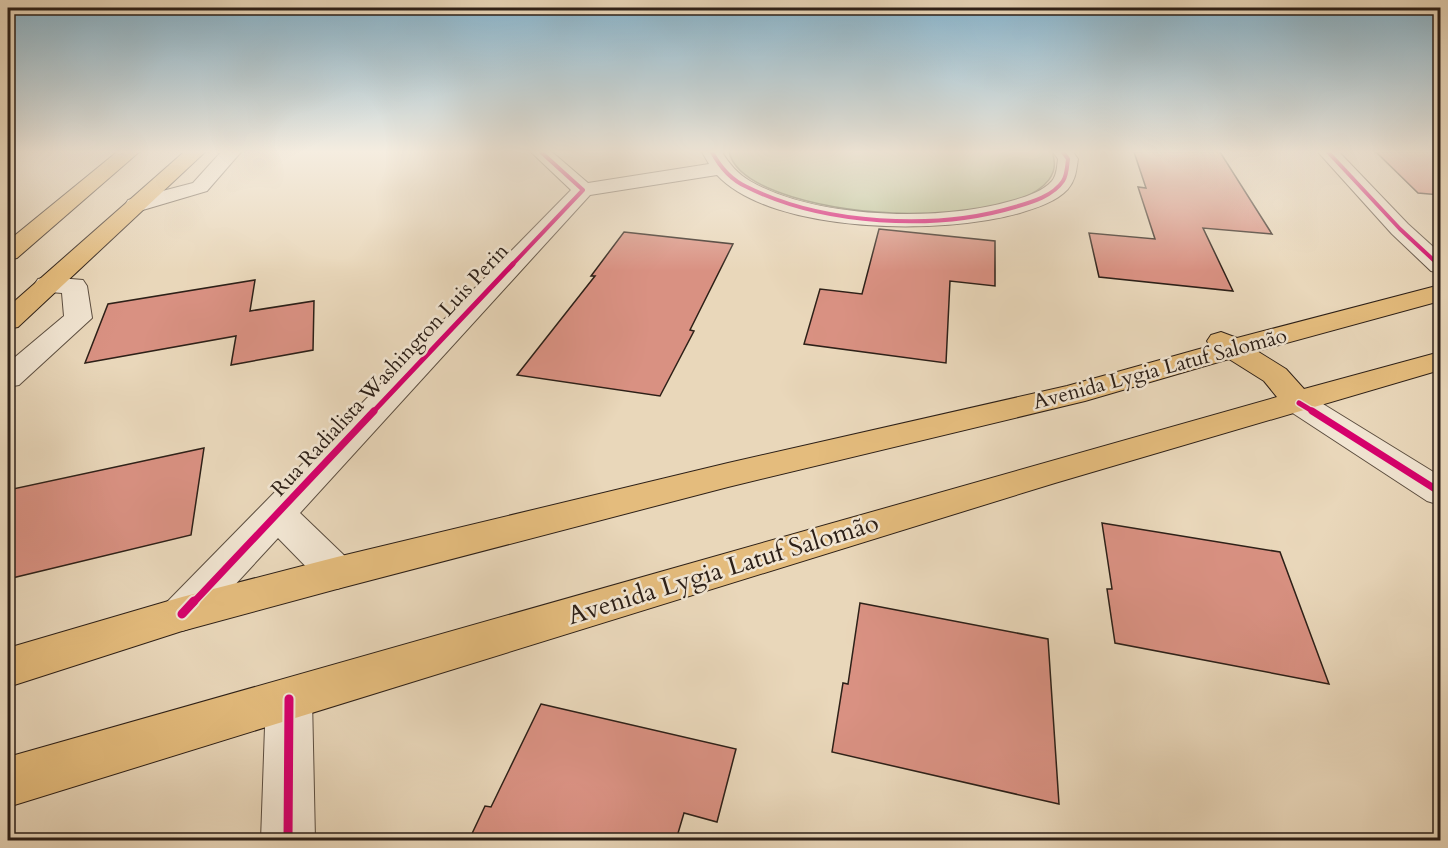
<svg xmlns="http://www.w3.org/2000/svg" width="1448" height="848" viewBox="0 0 1448 848" font-family="Cardo,serif">
<style>
.green{fill:#b5be91;stroke:#716f54;stroke-width:1.5}
.building{fill:#d99182;stroke:#2d2018;stroke-width:1.5}
.lines{fill:none;stroke-linecap:round;stroke-linejoin:round}
.minor-casing{stroke:#5c4e40;stroke-width:2}
.major-casing{stroke:#2d2018;stroke-width:2}
.minor{fill:#f1e5d2;fill-rule:evenodd}
.major{fill:#e4bc7d;fill-rule:evenodd}
.cycleway-far3-casing{stroke:#f1e5d2;stroke-width:6}
.cycleway-far2-casing{stroke:#f1e5d2;stroke-width:8}
.cycleway-far1-casing{stroke:#f1e5d2;stroke-width:10}
.cycleway-casing{stroke:#f1e5d2;stroke-width:13}
.cycleway-far3{stroke:#d6006c;stroke-width:4}
.cycleway-far2{stroke:#d6006c;stroke-width:5}
.cycleway-far1{stroke:#d6006c;stroke-width:7}
.cycleway{stroke:#d6006c;stroke-width:9}
.labels{text-anchor:middle;dominant-baseline:central;stroke-width:5;stroke-linejoin:round;paint-order:stroke}
.street-label{font-size:21px;fill:#2d2018;stroke:#f1e5d2}
.near-street-label{font-size:26px;fill:#2d2018;stroke:#f1e5d2}
</style>
<rect width="100%" height="100%" fill="#e9d7ba"/>
<filter id="stains"><feTurbulence type="fractalNoise" baseFrequency=".00333" numOctaves="4"/><feColorMatrix values="0 0 0 0 .2 0 0 0 0 .09 0 0 0 0 .02 0 0 0 .5 -.17"/></filter>
<radialGradient id="worn" r=".72"><stop offset=".6" stop-color="#630" stop-opacity="0"/><stop offset="1" stop-color="#630" stop-opacity=".3"/></radialGradient>
<path class="green" d="M729 152H1052C1086 239 747 229 729 152Z"/>
<path class="building" d="M1134 152H1220L1272 234 1203 228 1233 291 1099 277 1089 233 1155 239 1138 187 1146 188Z
M1376 152H1440V195L1418 193Z
M879 229 995 241V286L950 281 946 363 804 344 820 289 862 294Z
M624 232 733 244 690 330 694 331 660 396 517 375 595 276H591Z
M255 280 250 311 314 301 313 350 231 365 236 336 85 363 108 304Z
M204 448 191 535 8 579V490Z
M1102 523 1280 552 1329 684 1115 643 1107 589H1112Z
M860 603 1048 639 1059 804 832 752 843 683 848 684Z
M541 704 736 749 717 822 684 813 676 840H469L485 806 491 807Z"/>
<g class="lines">
<defs>
<path id="minor" d="M221 152H241L207 191 136 212 128 210 125 205 128 200 193 183Z
M531 152H552L588 183 709 164 702 152H722C729 164 738 174 750 181 816 219 939 222 1011 201 1025 197 1042 192 1052 181 1057 175 1057 166 1058 159L1053 152H1073L1078 159C1076 171 1076 179 1068 189 1056 202 1036 208 1020 213 945 235 774 235 717 175L590 195 300 513 351 562 357 573 351 584 337 589 323 584 278 538 197 626 182 631 167 626 161 614 167 602 571 190Z
M1318 152H1339L1408 224 1440 253V273L1431 271 1392 234Z
M47 277 83 280 87 286 92 318 19 385 8 387V363L64 316 62 293 38 291 34 285 38 279Z
M1299 393 1310 396 1440 476V505L1427 501 1288 410 1283 403 1288 396Z
M289 678 306 684 312 699 315 840H261L266 699 272 684Z"/>
<path id="major" d="M117 152H139L17 258 8 260V241Z
M184 152H205L18 327 8 329V307Z
M1440 285V301L1257 351 1286 369 1304 389 1440 352V370L1055 483 8 807V757L1277 397 1264 381 1229 359 1085 401 728 487 337 589 182 631 8 687V648L182 597 337 557 728 463 1067 386 1210 346 1207 341 1211 335 1221 332 1237 338Z"/>
</defs>
<use href="#minor" class="minor-casing"/>
<use href="#major" class="major-casing"/>
<use href="#minor" class="minor"/>
<use href="#major" class="major"/>
<defs>
<path id="cycleway-far3" d="M712 152C720 167 731 180 747 187 823 225 935 231 1015 207 1032 202 1053 196 1063 181 1067 175 1067 166 1068 159L1063 152
M1328 152 1400 229 1440 266
M511 266 583 190 541 152"/>
<path id="cycleway-far2" d="M1438 264 1440 266
M1299 403 1314 412
M373 412 513 264"/>
<path id="cycleway-far1" d="M1312 411 1440 492
M193 603 374 411"/>
<path id="cycleway" d="M182 614 194 601
M288 840 289 699"/>
</defs>
<use href="#cycleway-far3" class="cycleway-far3-casing"/>
<use href="#cycleway-far2" class="cycleway-far2-casing"/>
<use href="#cycleway-far1" class="cycleway-far1-casing"/>
<use href="#cycleway" class="cycleway-casing"/>
<use href="#cycleway-far3" class="cycleway-far3"/>
<use href="#cycleway-far2" class="cycleway-far2"/>
<use href="#cycleway-far1" class="cycleway-far1"/>
<use href="#cycleway" class="cycleway"/>
</g>
<linearGradient id="sky" x2="0" y2="1"><stop stop-color="#87b6d0"/><stop offset="0.56" stop-color="#f5ede0"/><stop offset="1" stop-color="#f5ede0" stop-opacity="0"/></linearGradient>
<rect width="1448" height="271" fill="url(#sky)"/>
<g class="labels">
<g class="street-label">
<text transform="translate(1160 369) rotate(-15)">Avenida Lygia Latuf Salomão</text>
<text transform="translate(390 370) rotate(-47)">Rua Radialista Washington Luis Perin</text>
</g>
<g class="near-street-label">
<text transform="translate(723 569) rotate(-17)">Avenida Lygia Latuf Salomão</text>
</g>
</g>
<rect width="1448" height="848" fill="none" stroke="#e9d7ba" stroke-width="30"/>
<rect x="9" y="9" width="1430" height="830" fill="none" stroke="#2d2018" stroke-width="3"/>
<rect x="15" y="15" width="1418" height="818" fill="none" stroke="#2d2018" stroke-width="1.5"/>
<rect width="100%" height="100%" filter="url(#stains)"/>
<rect width="100%" height="100%" fill="url(#worn)"/>
</svg>
